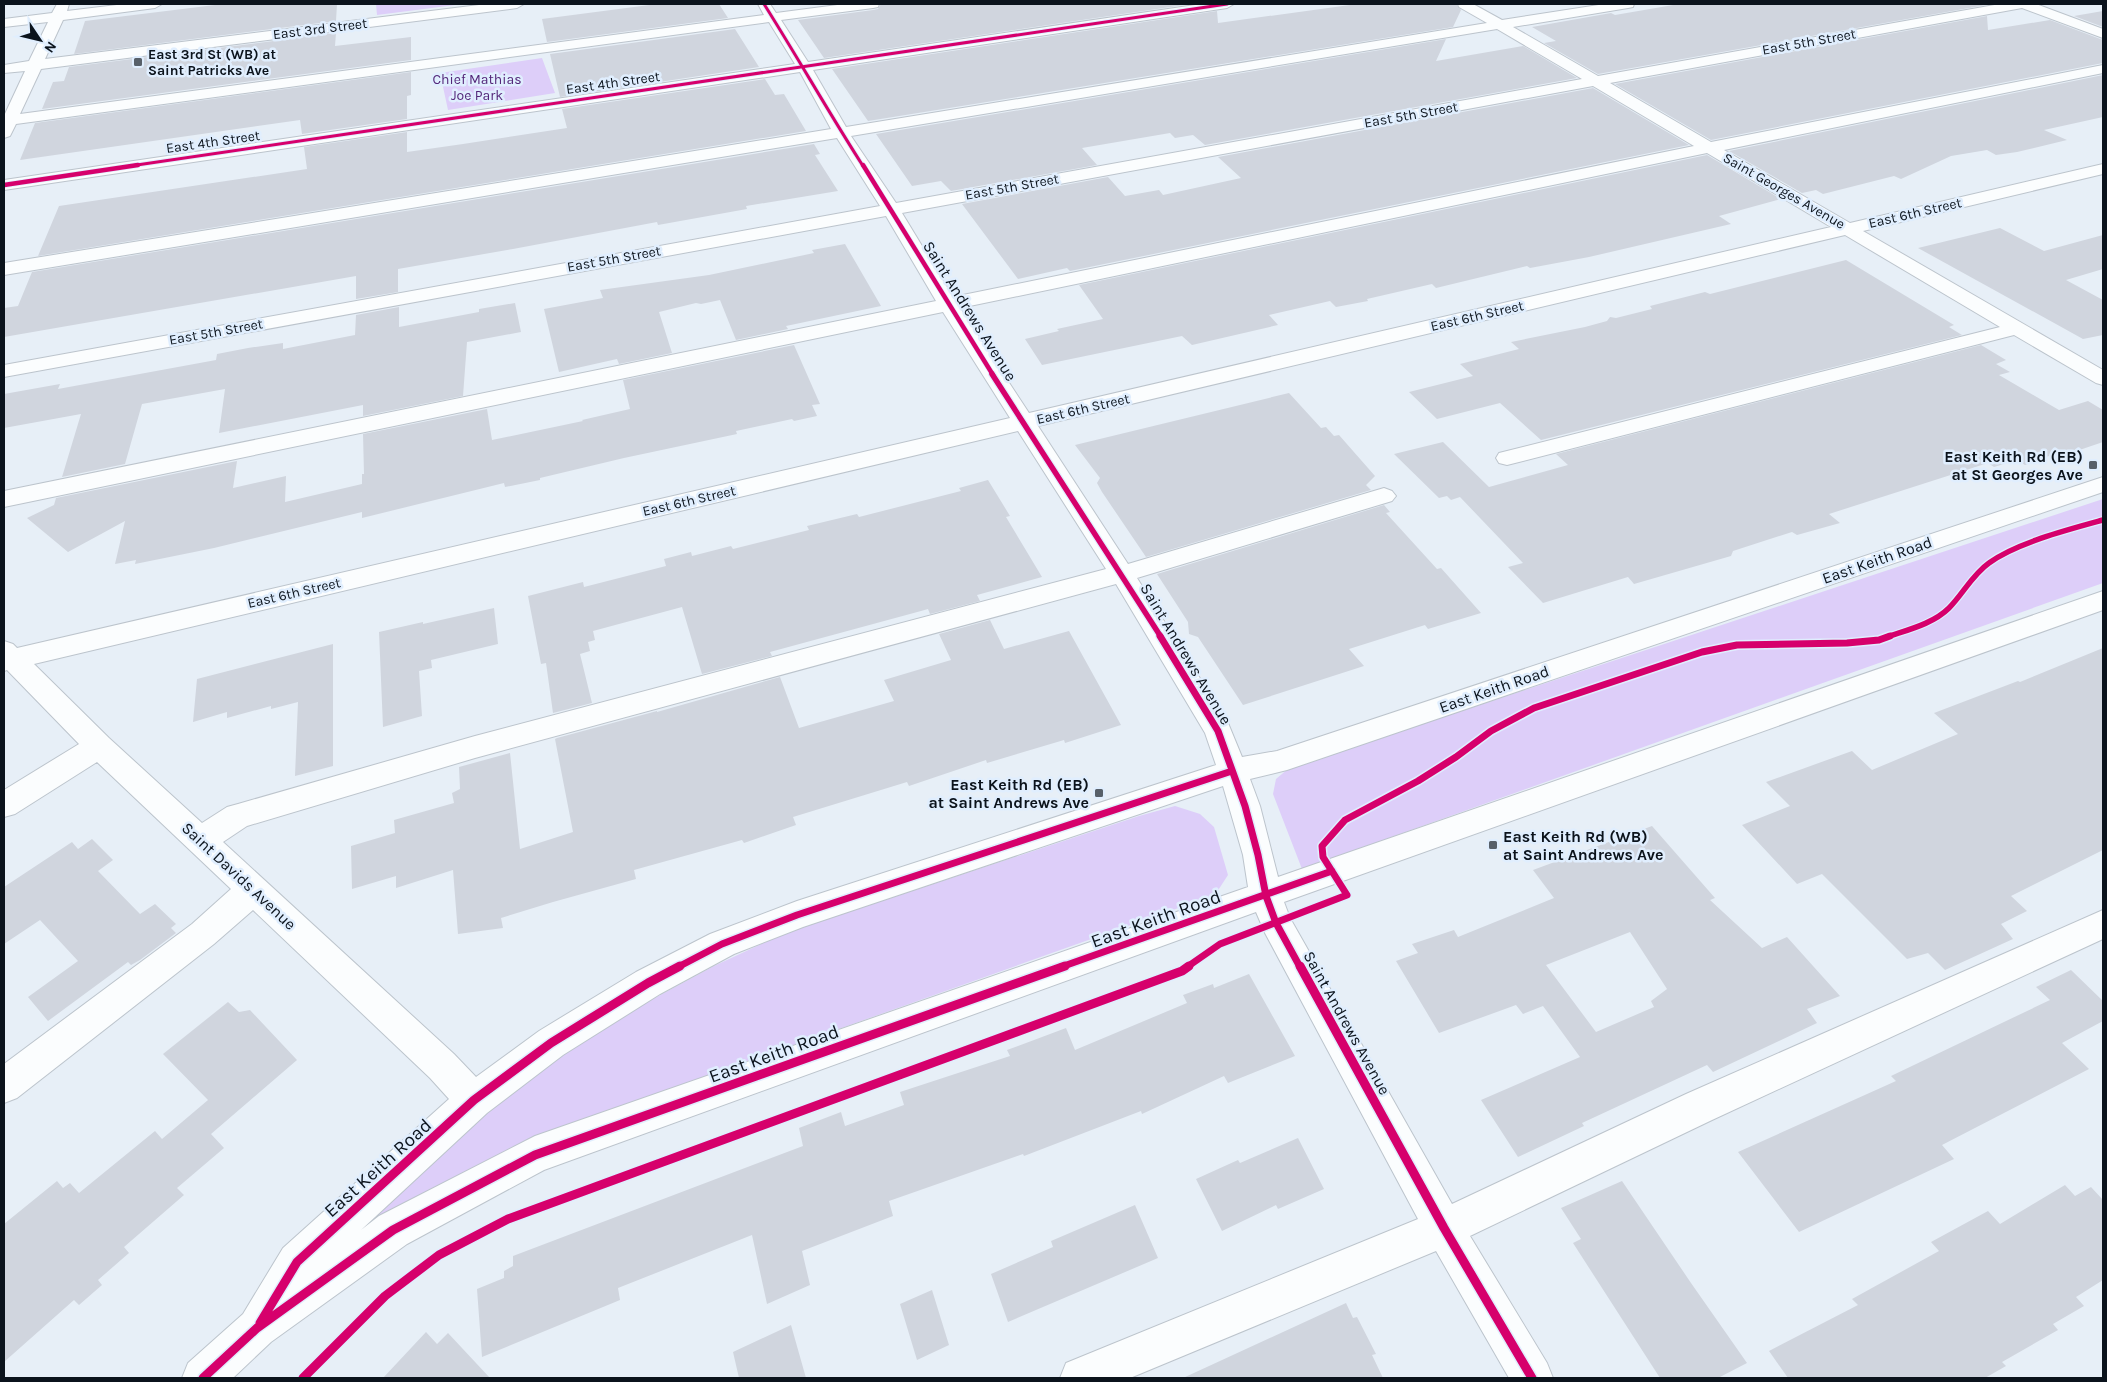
<svg xmlns="http://www.w3.org/2000/svg" width="2107" height="1382" viewBox="0 0 2107 1382" font-family="Karla,sans-serif">
<style>
.green{fill:#ddcef9}
.building{fill:#d0d5de;fill-rule:evenodd}
.lines{fill:none;stroke-linecap:round;stroke-linejoin:round}
.minor-casing{stroke:#bcc4cc;stroke-width:2}
.minor{fill:#fbfdfe;fill-rule:evenodd}
.cycleway-far4-casing{stroke:#e0eefe;stroke-width:5}
.cycleway-far3-casing{stroke:#e0eefe;stroke-width:6}
.cycleway-far2-casing{stroke:#e0eefe;stroke-width:8}
.cycleway-far1-casing{stroke:#e0eefe;stroke-width:10}
.cycleway-casing{stroke:#e0eefe;stroke-width:12}
.cycleway-far4{stroke:#d6006c;stroke-width:3}
.cycleway-far3{stroke:#d6006c;stroke-width:4.5}
.cycleway-far2{stroke:#d6006c;stroke-width:5.5}
.cycleway-far1{stroke:#d6006c;stroke-width:7}
.cycleway{stroke:#d6006c;stroke-width:9}
.poi-dot{fill:#586069;stroke:#e0eefe;stroke-width:2}
.labels{text-anchor:middle;dominant-baseline:central;stroke-width:5;stroke-linejoin:round;paint-order:stroke}
.far-street-label{font-size:14px;fill:#0b131c;stroke:#e0eefe}
.far-poi-label{font-size:14px;font-weight:bold;fill:#0b131c;stroke:#e0eefe;text-anchor:start}
.far-park-label{font-size:14px;fill:#532679;stroke:#e0eefe}
.street-label{font-size:16px;fill:#0b131c;stroke:#e0eefe}
.poi-label{font-size:16px;font-weight:bold;fill:#0b131c;stroke:#e0eefe;text-anchor:end}
.near-street-label{font-size:19px;fill:#0b131c;stroke:#e0eefe}
</style>
<rect width="100%" height="100%" fill="#e7eff7"/>
<path class="green" d="M376 4H463L377 15Z
M542 58 555 93 448 110 440 73Z
M2103 499V583L1302 869 1273 794 1276 779 1289 768Z
M1175 806 1200 814 1214 827 1228 875 1215 895 614 1109 327 1264 406 1186 516 1087 627 1013 714 966 785 933 1139 816Z"/>
<path class="building" d="M223 4H337L336 21 74 54 85 21Z
M657 4H719L728 18 547 42 542 19Z
M881 4H1191L824 58 798 20 873 10 878 9Z
M1357 4H1456L1461 10 1453 27 868 121 832 69 1217 11 1218 23Z
M1679 4H1986V5L1598 74 1544 43 1556 41 1532 27 1611 13 1615 15Z
M2103 11V27L2074 16Z
M1987 16 1988 30 2050 20 2103 40V63L1711 140 1615 84Z
M735 29 759 67 560 97 550 54Z
M336 33 335 46 411 37V60L42 109 53 82 64 81 69 67Z
M1446 39 1436 61 1523 46 1577 78 1205 145 1193 135 1175 138 1170 133 1082 148 1097 165 951 191 941 181 912 186 876 134Z
M411 72V95L407 96V119L302 134 300 120 20 160 35 123Z
M2103 75V117L2044 130 2067 140 2017 152 1996 155 1987 150 1951 156 1901 179 1894 176 1823 194 1816 190 1802 193 1729 151Z
M765 79 775 95 784 94 806 131 38 256 59 206 307 169 304 147 407 132V152L463 144 567 128 562 109Z
M1593 88 1689 145 1070 271 1067 268 1018 279 962 204 1108 177 1125 196 1159 190 1163 195 1241 178 1218 157Z
M814 144 820 154 815 155 838 191 746 206 747 209 658 225 657 222 513 249 398 269V292L356 299V276L4 337V308L18 306 32 272Z
M1707 155 1781 199 1719 216 1731 224 1589 257 1530 268 1527 266 1436 288 1432 284 1367 299 1368 301 1336 307 1330 301 1269 315 1278 325 1192 345 1182 336 1042 365 1025 339 1059 331 1057 329 1103 319 1079 285Z
M2000 228 2044 251 2103 235V269L2066 280 2103 300V335L2083 339 1918 248Z
M845 244 881 306 786 326 788 329 736 340 720 300 701 304 696 303 659 312 672 353 619 364 617 359 559 372 544 309 603 298 600 290 709 275 814 253 812 250Z
M1846 260 1954 325 1949 327 1962 335 1541 440 1500 403 1437 419 1409 392 1473 376 1460 364 1519 349 1511 342 1585 327 1607 321 1610 317 1616 318 1652 309 1650 306 1705 292 1710 294Z
M515 303 521 332 467 342 463 396 363 416V405L219 433 225 389 142 404 125 464 62 477 81 414 4 428V394L60 384 58 389 216 360 217 354 248 348 283 343V349L355 335 356 315 399 307V327L479 312V309Z
M794 345 820 404 812 405 817 416 794 421 792 419 736 431 737 434 624 458 540 478V480L505 487 504 483 362 518V512L214 548 135 564 136 560 115 564 125 521 68 552 27 518 54 505 56 498 237 461 233 488 286 476 285 502 362 484V474H364L363 434 487 409 492 440 583 421 582 420 630 409 623 380Z
M1981 345 2006 360 1996 364 2010 372 1999 375 2059 410 2088 401 2103 410V442L2053 459 2049 456 2025 465 2017 460 1994 467 1988 463 1829 514 1840 523 1797 535 1792 532 1733 551 1731 556 1634 584 1628 577 1543 603 1508 567 1523 563 1460 497 1451 500 1447 496 1439 498 1394 454 1443 442 1489 487 1568 465 1556 454Z
M1289 393 1321 428 1326 427 1334 436 1339 435 1375 476 1366 485 1371 490 1146 557 1102 492 1097 483 1100 478 1075 445Z
M988 480 1010 516 1006 517 1042 577 977 595 980 601 930 614 928 609 921 611 770 652 772 656 702 674 682 607 593 631 595 640 588 642 590 651 580 654 592 703 553 713 546 663 541 664 528 596 583 582 584 587 666 566 664 559 691 552 692 556 731 546 733 549 809 530 807 526 857 514 859 517 961 491 959 488Z
M1384 505 1390 512 1386 513 1437 569 1441 568 1481 613 1428 629 1425 625 1349 649 1364 666 1243 705 1198 637 1189 634 1188 622 1157 574Z
M494 608 498 644 431 660 432 668 419 671 422 716 383 727 379 632 423 622V624Z
M990 620 1004 649 1069 631 1121 725 1065 743 1064 740 987 763 986 760 909 786 907 782 793 817 796 825 744 843 742 840 634 870 636 879 553 902 501 918 503 928 458 934 453 870 396 888V876L352 889 351 846 395 833 394 820 454 803 452 793 460 789 459 767 510 753 520 849 573 832 555 739 557 738 657 711V712L780 677 799 728 894 701 884 680 951 660 939 634Z
M333 644V766L295 776 298 702 271 709V706L227 718V712L193 722 197 679Z
M2103 648V850L2011 896 2027 911 2001 924 2013 939 1945 970 1928 953 1907 959 1822 874 1797 884 1742 825 1790 806 1766 782 1852 751 1872 770 1958 734 1934 713 2018 681 2020 682Z
M1652 826 1715 898 1710 900 1762 948 1787 937 1840 996 1807 1009 1817 1023 1713 1072 1707 1065 1582 1123 1584 1126 1518 1157 1481 1100 1580 1057 1543 1006 1523 1014 1516 1005 1439 1033 1396 961 1418 953 1412 944 1454 930 1458 937 1554 898 1533 870ZM1630 932 1667 989 1651 1001 1654 1007 1596 1032 1546 965Z
M92 839 113 860 98 871 140 914 155 904 176 924 171 928 176 933 140 960 131 965 128 962 48 1021 28 997 78 961 40 920 4 944V887L72 842 78 849Z
M2071 970 2103 1001V1021L2062 1043 2089 1069 1942 1145 1954 1159 1799 1232 1738 1152 1896 1081 1891 1076 2050 1000 2036 987Z
M1249 974 1295 1056 1228 1083 1224 1076 1142 1114 1141 1111 1024 1156 1023 1154 889 1201 893 1216 802 1251 810 1285 767 1304 752 1235 618 1288 620 1300 482 1357 477 1289 504 1278V1271L513 1266V1256L803 1146 799 1128 841 1112 845 1126 904 1105 900 1092 1010 1056 1007 1050 1066 1028 1075 1050 1187 1003 1183 995 1213 984 1214 988Z
M228 1002 239 1012 250 1010 297 1060 211 1134 224 1148 177 1188 184 1195 124 1247 129 1253 98 1280 102 1285 79 1305 74 1300 4 1362V1224L57 1181 63 1188 70 1183 79 1193 155 1131 162 1139 208 1100 163 1054Z
M1298 1138 1324 1189 1278 1209 1276 1205 1222 1231 1196 1179 1238 1160 1240 1163Z
M1622 1181 1691 1283 1747 1363 1718 1378H1660L1573 1243 1581 1239 1561 1208Z
M2065 1185 2075 1196 2091 1187 2103 1200V1280L2076 1297 2084 1306 2053 1324 2058 1330 2002 1362 2006 1366 1985 1378H1788L1769 1351 1858 1305 1852 1299 1939 1251 1931 1242 1988 1211 2000 1224Z
M1135 1205 1158 1258 1008 1322 991 1274 1053 1247 1051 1241Z
M932 1290 949 1345 917 1360 900 1304Z
M1346 1303 1353 1318 1357 1317 1376 1354 1372 1355 1383 1378H1183Z
M791 1325 806 1378H739L733 1352Z
M426 1332 437 1344 448 1333 490 1378H383Z"/>
<g class="lines">
<defs>
<path id="minor" d="M57 4H69L67 11 125 4H162L155 8 63 20 45 59 487 4H524L517 8 41 69 20 114 764 15 758 4H770L776 13 845 4H879L878 7 873 8 781 20 808 62 1202 4H1234L1227 8 813 70 846 127 1487 23 1459 7 1458 4H1473L1502 20 1605 4H1634L1633 7 1628 8 1513 27 1598 76 2000 4H2036L2103 29V38L2022 8 1610 83 1711 142 2103 65V73L1724 150 1850 223 2103 164V174L1863 231 2103 370V385L2096 383 2014 335 1507 465 1499 463 1496 458 1499 453 2000 327 1845 235 1038 426 1128 564 1384 488 1392 491 1396 496 1392 501 1137 578 1228 723 1242 757 1277 751 2103 477V492L1287 770 1250 779 1260 806 1278 877 2103 591V610L1284 902 1290 918 1452 1204 1686 1094 2103 910V939L1712 1120 1470 1236 1547 1363 1553 1378H1509L1436 1251 1130 1378H1060L1066 1363 1418 1219 1265 933 1256 912 544 1170 407 1244 271 1342 233 1378H182L188 1363 243 1314 283 1248 449 1099 430 1078 253 910 214 944 17 1098 4 1103V1064L192 924 231 889 97 762 15 814 4 817V790L79 744 7 670 4 671V641L13 644 17 648 1010 418 943 312 4 507V491L936 301 886 216 4 377V365L880 206 837 138 4 275V263L831 129 800 72 4 190V180L795 64 769 22 16 124 10 136 4 138V116L25 71 4 73V65L29 61 48 22 4 27V19L52 13ZM1497 29 1582 79 896 203 851 136ZM1593 86 1694 146 953 297 902 213ZM1707 153 1831 227 1029 413 960 308ZM1018 431 1106 569 475 736 238 804 227 807 202 823 109 738 34 664ZM1116 584 1205 733 1216 765 797 901 710 934 636 972 539 1031 476 1077 454 1054 223 842 247 826 475 758ZM1223 786 1243 855 1248 887 535 1136 379 1216 361 1230 487 1113 563 1055 660 994 734 954 803 927Z"/>
</defs>
<use href="#minor" class="minor-casing"/>
<use href="#minor" class="minor"/>
<defs>
<path id="cycleway-far4" d="M764 4C798 58 829 113 863 166
M130 166 1227 4"/>
<path id="cycleway-far3" d="M863 165 993 375
M4 185 138 165"/>
<path id="cycleway-far2" d="M992 374 1161 637
M1887 637C1907 630 1933 624 1949 608 1963 594 1972 575 1989 563 2016 543 2070 529 2103 520"/>
<path id="cycleway-far1" d="M1160 636 1218 731 1245 806 1258 855 1266 896 1276 923 1300 967
M678 967 722 944 797 915 1232 771
M1061 967 1332 871
M1187 967 1220 944 1347 895 1323 857 1322 846 1345 820 1418 781 1456 757 1491 731 1534 708 1702 652 1737 645 1847 643 1879 640 1890 636"/>
<path id="cycleway" d="M1300 966 1444 1228 1532 1378
M260 1323 297 1262 474 1100 551 1043 648 983 680 966
M203 1378 257 1328 393 1230 535 1155 1065 966
M303 1378 385 1296 439 1255 508 1219 1182 971 1189 966"/>
</defs>
<use href="#cycleway-far4" class="cycleway-far4-casing"/>
<use href="#cycleway-far3" class="cycleway-far3-casing"/>
<use href="#cycleway-far2" class="cycleway-far2-casing"/>
<use href="#cycleway-far1" class="cycleway-far1-casing"/>
<use href="#cycleway" class="cycleway-casing"/>
<use href="#cycleway-far4" class="cycleway-far4"/>
<use href="#cycleway-far3" class="cycleway-far3"/>
<use href="#cycleway-far2" class="cycleway-far2"/>
<use href="#cycleway-far1" class="cycleway-far1"/>
<use href="#cycleway" class="cycleway"/>
</g>
<g class="poi-dot">
<rect x="133" y="57" width="10" height="10" rx="2.5"/>
<rect x="2088" y="460" width="10" height="10" rx="2.5"/>
<rect x="1094" y="788" width="10" height="10" rx="2.5"/>
<rect x="1488" y="840" width="10" height="10" rx="2.5"/>
</g>
<g class="labels">
<g class="far-street-label">
<text transform="translate(320 29) rotate(-7)">East 3rd Street</text>
<text transform="translate(1809 42) rotate(-10)">East 5th Street</text>
<text transform="translate(613 83) rotate(-8)">East 4th Street</text>
<text transform="translate(1411 115) rotate(-10)">East 5th Street</text>
<text transform="translate(213 142) rotate(-8)">East 4th Street</text>
<text transform="translate(1012 187) rotate(-10)">East 5th Street</text>
<text transform="translate(1784 191) rotate(30)">Saint Georges Avenue</text>
<text transform="translate(1915 213) rotate(-13)">East 6th Street</text>
<text transform="translate(614 259) rotate(-10)">East 5th Street</text>
<text transform="translate(1477 316) rotate(-13)">East 6th Street</text>
<text transform="translate(216 332) rotate(-10)">East 5th Street</text>
<text transform="translate(1083 409) rotate(-13)">East 6th Street</text>
<text transform="translate(689 501) rotate(-13)">East 6th Street</text>
<text transform="translate(294 593) rotate(-13)">East 6th Street</text>
</g>
<g class="far-poi-label">
<text x="148" y="54">East 3rd St (WB) at<tspan x="148" dy="16">Saint Patricks Ave</tspan></text>
</g>
<g class="far-park-label">
<text x="477" y="79">Chief Mathias<tspan x="477" dy="16">Joe Park</tspan></text>
</g>
<g class="street-label">
<text transform="translate(970 311) rotate(58)">Saint Andrews Avenue</text>
<text transform="translate(1877 560) rotate(-19)">East Keith Road</text>
<text transform="translate(1186 654) rotate(59)">Saint Andrews Avenue</text>
<text transform="translate(1494 689) rotate(-19)">East Keith Road</text>
<text transform="translate(239 876) rotate(43)">Saint Davids Avenue</text>
<text transform="translate(1347 1023) rotate(61)">Saint Andrews Avenue</text>
</g>
<g class="poi-label">
<text x="2083" y="456">East Keith Rd (EB)<tspan x="2083" dy="18">at St Georges Ave</tspan></text>
<text x="1089" y="784">East Keith Rd (EB)<tspan x="1089" dy="18">at Saint Andrews Ave</tspan></text>
<text x="1503" y="836" text-anchor="start">East Keith Rd (WB)<tspan x="1503" dy="18">at Saint Andrews Ave</tspan></text>
</g>
<g class="near-street-label">
<text transform="translate(1156 919) rotate(-20)">East Keith Road</text>
<text transform="translate(774 1054) rotate(-20)">East Keith Road</text>
<text transform="translate(378 1168) rotate(-42)">East Keith Road</text>
</g>
</g>
<rect width="2107" height="1382" fill="none" stroke="#0b131c" stroke-width="10"/>
<g transform="translate(40 40) rotate(125)" stroke="#e0eefe" stroke-width="4" paint-order="stroke">
<path d="M0-4L9 19L0 12L-9 19Z" fill="#0b131c"/>
<text y="-8" font-size="14" font-weight="bold" text-anchor="middle" fill="#0b131c">N</text>
</g>
</svg>
